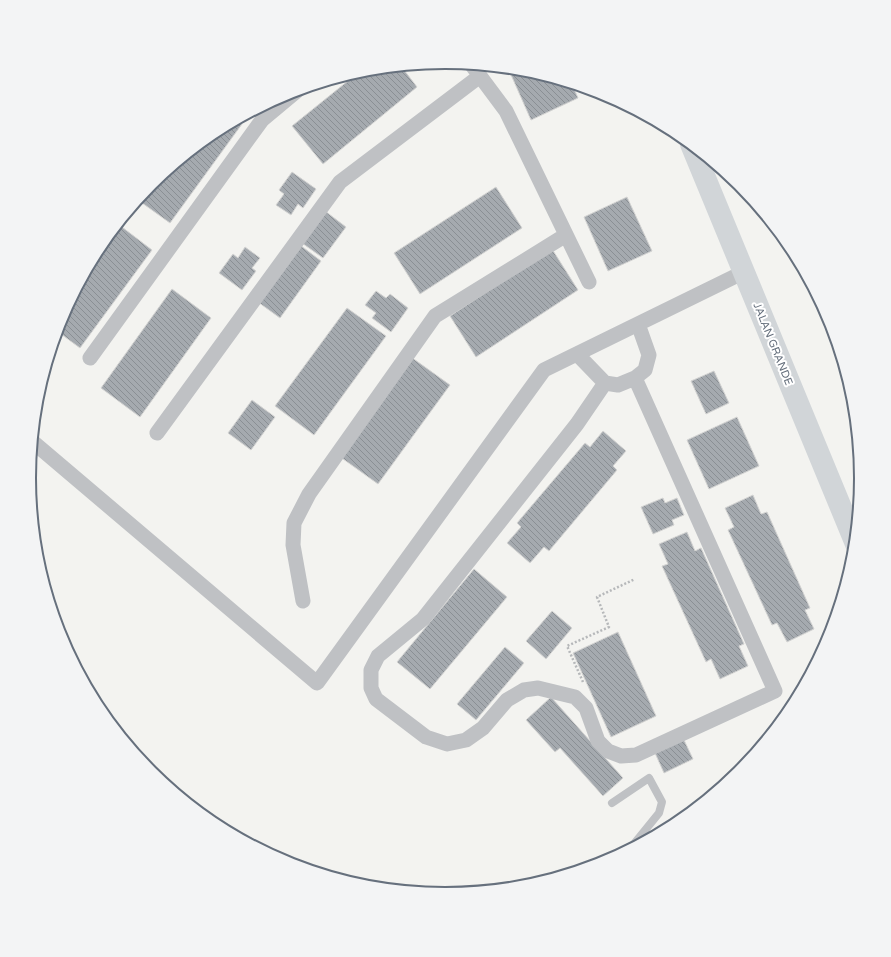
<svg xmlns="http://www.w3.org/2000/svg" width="891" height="957" viewBox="0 0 891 957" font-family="'Varela Round',sans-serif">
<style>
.building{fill:url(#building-back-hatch);stroke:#d4d4d3}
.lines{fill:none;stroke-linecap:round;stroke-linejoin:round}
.path{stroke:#b6b8ba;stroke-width:2.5;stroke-dasharray:2 2;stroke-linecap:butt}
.lane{stroke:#bfc1c4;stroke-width:8}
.street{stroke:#bfc1c4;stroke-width:15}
.secondary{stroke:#d1d5d8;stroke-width:22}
.labels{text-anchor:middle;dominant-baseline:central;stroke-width:4;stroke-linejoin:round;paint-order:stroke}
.street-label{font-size:11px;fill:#66707d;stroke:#fff}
.rim{fill:none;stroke:#66707d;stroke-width:2}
</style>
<defs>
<pattern id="building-back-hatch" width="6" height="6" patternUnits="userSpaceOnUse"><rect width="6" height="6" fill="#a5aaaf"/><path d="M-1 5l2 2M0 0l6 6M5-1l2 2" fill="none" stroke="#8a8f94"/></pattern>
</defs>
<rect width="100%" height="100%" fill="#f3f3f0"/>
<path class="building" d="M401 66 417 87 323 164 292 126 359 72 364 70Z
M508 68 527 70 572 84 578 98 531 120Z
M237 120 242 124 170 223 138 200 151 184 214 132Z
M292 172 316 189 303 208 298 204 291 215 276 205 284 194 279 190Z
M496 187 522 228 420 294 394 253Z
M627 197 652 251 608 271 584 217Z
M325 211 346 227 323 258 302 243Z
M118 224 152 250 80 348 57 331 61 319 99 247Z
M300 245 321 261 280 318 258 302Z
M245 247 260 258 252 268 256 271 242 290 219 273 233 254 238 258Z
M552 249 578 290 476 357 450 316Z
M172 289 211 318 140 417 101 388Z
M376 291 386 298 390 294 408 308 391 332 372 318 376 313 365 305Z
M347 308 386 336 314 435 275 406Z
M411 357 450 385 378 484 339 456Z
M714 371 729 403 706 414 691 381Z
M252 400 275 417 251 450 228 433Z
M737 417 759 466 709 489 687 440Z
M603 431 626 451 613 466 617 470 549 551 544 547 530 563 507 543 521 527 517 523 585 443 590 447Z
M753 495 761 514 767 512 810 608 805 610 814 629 787 642 777 623 772 625 728 530 734 527 725 508Z
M663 498 665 503 677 498 684 515 672 520 674 525 653 534 641 507Z
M687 532 695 551 701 548 744 644 739 646 748 666 720 679 711 659 706 662 662 566 668 564 659 544Z
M474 569 507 597 430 689 397 662Z
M552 611 572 628 546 659 526 641Z
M618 632 656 716 611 737 573 653Z
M505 647 524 663 476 720 457 704Z
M551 697 623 778 603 796 560 748 555 752 526 720Z
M684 740 693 759 664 773 655 753Z"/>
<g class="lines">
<path class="path" d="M583 682 567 646 609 627 597 597 635 579"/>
<path class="lane" d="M612 803 649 778 662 802 659 813 629 850"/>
<path class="street" d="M471 64 506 111 589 282
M577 354 605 383 618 385 635 378 645 370 649 355 638 324
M90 358 262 120 298 90
M605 383 577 424 423 619 378 656 371 670V688L376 699 426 737 447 744 466 740 483 728 507 700 524 690 538 688 575 697 586 708 598 741 608 751 621 756 636 755 775 691 635 378
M157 433 340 182 480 76
M33 442 317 683 544 370 744 272
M303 601 293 545 294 523 309 494 435 316 566 235"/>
<path class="secondary" d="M691 144 856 544"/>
</g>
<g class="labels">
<g class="street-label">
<text transform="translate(773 344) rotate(68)">JALAN GRANDE</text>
</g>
</g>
<path d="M0 0H891V957H0ZM36 478a409 409 0 1 1 818 0a409 409 0 1 1-818 0Z" fill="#f3f4f5" fill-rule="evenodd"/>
<path class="rim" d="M36 478a409 409 0 1 1 818 0a409 409 0 1 1-818 0Z"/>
</svg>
